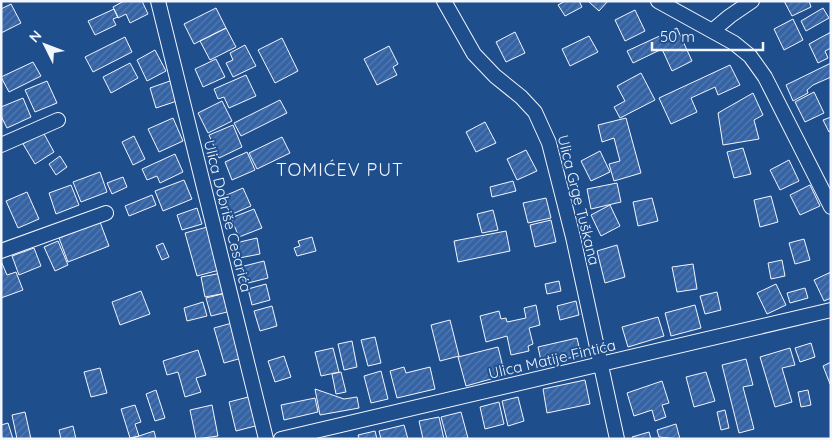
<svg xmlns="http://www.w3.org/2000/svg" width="832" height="440" viewBox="0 0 832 440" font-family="Quicksand,sans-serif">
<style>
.building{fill:url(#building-hatch);stroke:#f2f6ff}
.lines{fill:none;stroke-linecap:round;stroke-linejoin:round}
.street-casing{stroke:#f2f6ff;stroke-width:16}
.street{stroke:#1f4e8c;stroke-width:14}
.labels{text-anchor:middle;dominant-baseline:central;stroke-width:4;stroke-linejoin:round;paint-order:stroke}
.street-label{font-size:15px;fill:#f2f6ff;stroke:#1f4e8c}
.quarter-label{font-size:18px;letter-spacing:1px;fill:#f2f6ff;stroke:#1f4e8c}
</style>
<defs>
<pattern id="building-hatch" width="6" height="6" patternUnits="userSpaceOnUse" patternTransform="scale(1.25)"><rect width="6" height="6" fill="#3563a3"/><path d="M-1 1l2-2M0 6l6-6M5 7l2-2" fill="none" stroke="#537ab1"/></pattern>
</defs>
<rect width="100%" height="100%" fill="#1f4e8c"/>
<path class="building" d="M124 1H142L148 14 130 23 126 14 118 18 113 7Z
M565 1H579L582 7 565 16 558 5Z
M588 1H608L599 11Z
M784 1H809L811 7 792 16Z
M11 4 21 23 1 33V9Z
M216 8 226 28 194 44 184 24Z
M823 8 829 18 806 31 801 21Z
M114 9 118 17 113 19 116 25 95 35 88 21Z
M635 10 645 31 625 41 615 20Z
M793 19 803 40 784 50 774 29Z
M226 28 236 47 210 60 200 41Z
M677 28 692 61 672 71 662 49 633 63 627 51Z
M515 32 525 53 506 62 496 42Z
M831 32V48L825 51 828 58 818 63 809 44Z
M589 36 598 52 570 66 562 49Z
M125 37 132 52 93 72 85 57Z
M282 38 298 71 275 83 258 50Z
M245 45 256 66 233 77 226 63 233 60 230 53Z
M389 46 398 64 393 67 397 75 377 85 364 59Z
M155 50 166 71 147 81 137 60Z
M216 59 225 77 203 87 195 69Z
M33 62 41 76 9 92 1 77Z
M130 63 138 78 111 93 103 77Z
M831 63V77L813 85 807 90 808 93 793 101 786 85Z
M730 65 740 85 718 95 715 87 691 98 697 112 671 124 659 98Z
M641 73 655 100 620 118 614 107 625 101 617 86Z
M246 75 256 96 229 108 224 97 218 99 214 89Z
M47 81 57 103 35 112 25 90Z
M170 81 177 101 156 108 150 88Z
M814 92 824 113 805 122 795 102Z
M753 93 763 115 754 120 759 139 723 145 718 113Z
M23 98 31 117 7 128 1 116V107Z
M280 100 287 113 241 136 234 123Z
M222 101 232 121 208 133 198 113Z
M831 117V131L829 132 823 120Z
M173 118 183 141 159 152 148 129Z
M626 118 641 173 614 181 609 164 620 161 614 138 602 142 598 125Z
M485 122 496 143 476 152 466 132Z
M233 125 242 147 219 158 209 135Z
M43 132 54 152 35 164 23 144Z
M134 136 145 159 133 165 122 142Z
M282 137 290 153 257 169 249 153Z
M743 148 751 174 734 178 727 152Z
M526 150 537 171 517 180 507 159Z
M600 151 610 172 591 181 581 161Z
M247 152 255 170 232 180 225 162Z
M175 154 183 172 160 183 157 176 147 180 142 169Z
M60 156 67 167 56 175 49 164Z
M789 160 799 181 780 190 770 170Z
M100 172 107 192 81 202 73 182Z
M123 177 127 187 112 194 107 183Z
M184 180 192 199 163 211 155 191Z
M513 181 516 191 492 197 490 187Z
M617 183 621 202 591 209 587 189Z
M71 185 79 205 56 214 49 193Z
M810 185 820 206 800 215 790 195Z
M243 188 251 206 230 215 222 197Z
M27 192 39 219 18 228 6 201Z
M152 195 156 205 129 216 125 206Z
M771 196 778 222 760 227 754 200Z
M546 198 551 218 528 223 523 203Z
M652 198 658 221 638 226 633 202Z
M610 205 620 226 601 236 591 215Z
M197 208 202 224 182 230 177 215Z
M254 209 262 228 239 237 231 218Z
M493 210 498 230 482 233 477 214Z
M551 220 556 242 535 247 530 225Z
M100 222 109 246 68 262 59 238Z
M211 226 223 269 197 276 185 233Z
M506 231 510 251 458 262 454 241Z
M312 237 316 251 297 256 294 248 300 246 298 241Z
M257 238 260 254 234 259 231 244Z
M804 239 810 260 795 264 789 243Z
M58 241 68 265 55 271 44 247Z
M163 243 169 257 162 260 156 246Z
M617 245 625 277 605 283 597 251Z
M34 248 41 266 19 275 12 256Z
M782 260 785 276 771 279 768 263Z
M1 261 7 275 16 272 23 290 1 298Z
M264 261 268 278 244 284 240 267Z
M693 264 697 289 677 292 672 267Z
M831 272V298L824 301 814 280Z
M222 273 226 293 205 297 201 277Z
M559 281 561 291 547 294 545 284Z
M266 284 270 300 252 305 248 289Z
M776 284 786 305 767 314 757 293Z
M805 288 808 298 790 303 787 293Z
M141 291 150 314 120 325 112 302Z
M717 292 721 310 705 314 700 296Z
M226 293 231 311 211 316 206 298Z
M576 301 579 315 560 320 557 306Z
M203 302 207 316 187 321 184 308Z
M536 305 540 325 529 328 533 344 528 346 529 351 511 355 507 336 486 342 480 316 499 311 501 319 506 318 507 322 526 318 524 308Z
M695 305 701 328 671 336 665 313Z
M272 306 277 326 260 331 254 311Z
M658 317 664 336 628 347 622 327Z
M450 320 459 356 440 361 431 325Z
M232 323 242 358 224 363 214 328Z
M375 337 381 363 368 366 361 340Z
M577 338 581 355 542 365 538 347Z
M352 341 357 367 344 370 338 344Z
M811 343 815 357 800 362 795 348Z
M498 347 505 375 466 386 458 357Z
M333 348 339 372 321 376 315 352Z
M790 348 795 365 782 368 792 402 775 407 760 357Z
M198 350 206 375 196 378 201 392 185 397 178 372 167 375 163 361Z
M284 356 291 377 275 382 268 361Z
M746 359 753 385 743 387 754 429 739 433 722 365Z
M831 362V384H830L823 366Z
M404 367 406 373 430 367 435 389 397 398 390 371Z
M100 368 107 393 91 397 84 372Z
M381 371 388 399 371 403 364 376Z
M341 372 346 392 336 394 332 374Z
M706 372 715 401 694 407 686 377Z
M585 380 590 404 547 413 543 389Z
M662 381 669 403 662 405 666 417 655 421 652 410 634 416 627 393Z
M315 389 344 399 357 397 359 408 320 415Z
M156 390 165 418 155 421 146 394Z
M808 390 811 405 801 407 798 392Z
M252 396 259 425 236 431 229 402Z
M518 397 524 421 508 426 502 401Z
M315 398 318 412 284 420 281 405Z
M499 402 504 424 485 429 480 407Z
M135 405 141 422 135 424 139 436 130 438 121 409Z
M212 405 218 436 196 439 190 410Z
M725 410 729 428 721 430 717 412Z
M25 412 31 439H17L12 415Z
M461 412 468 438 447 439 441 417Z
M439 417 444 439H423L419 421Z
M8 423 13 439H2L1 425Z
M676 424 680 439 659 437 657 430Z
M404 425 408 439H381L379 431Z
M73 426 76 439H61L59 430Z
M154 431 156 439H129L139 436Z
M375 431 377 439H359L358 435Z
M649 432 651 439H633L632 437Z"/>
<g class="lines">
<defs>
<path id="street" d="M158 1 266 439
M444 1 474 54 495 76 521 97 535 112 549 143 573 237 617 439
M658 1 734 43 750 56 765 77 831 207
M712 31 730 16 752 1
M1 145 58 120
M1 251 106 213
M281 439 831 310"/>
</defs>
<use href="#street" class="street-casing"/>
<use href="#street" class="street"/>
</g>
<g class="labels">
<g class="street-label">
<text transform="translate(579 200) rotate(76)">Ulica Grge Tuškana</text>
<text transform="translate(228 216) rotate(76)">Ulica Dobriše Cesarića</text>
<text transform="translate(552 359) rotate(-13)">Ulica Matije Fintića</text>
</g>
<g class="quarter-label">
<text x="340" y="169">TOMIĆEV PUT</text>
</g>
</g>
<rect width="832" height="440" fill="none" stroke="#f2f6ff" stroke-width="5"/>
<g transform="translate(45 45) rotate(312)" stroke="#1f4e8c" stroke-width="4" paint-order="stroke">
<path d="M0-4L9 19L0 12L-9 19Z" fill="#f2f6ff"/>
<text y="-8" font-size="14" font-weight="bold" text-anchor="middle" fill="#f2f6ff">N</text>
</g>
<path d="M652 42v8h111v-8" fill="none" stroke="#f2f6ff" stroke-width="2.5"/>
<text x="660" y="42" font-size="15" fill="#f2f6ff" stroke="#1f4e8c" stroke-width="4" paint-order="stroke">50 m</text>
</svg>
